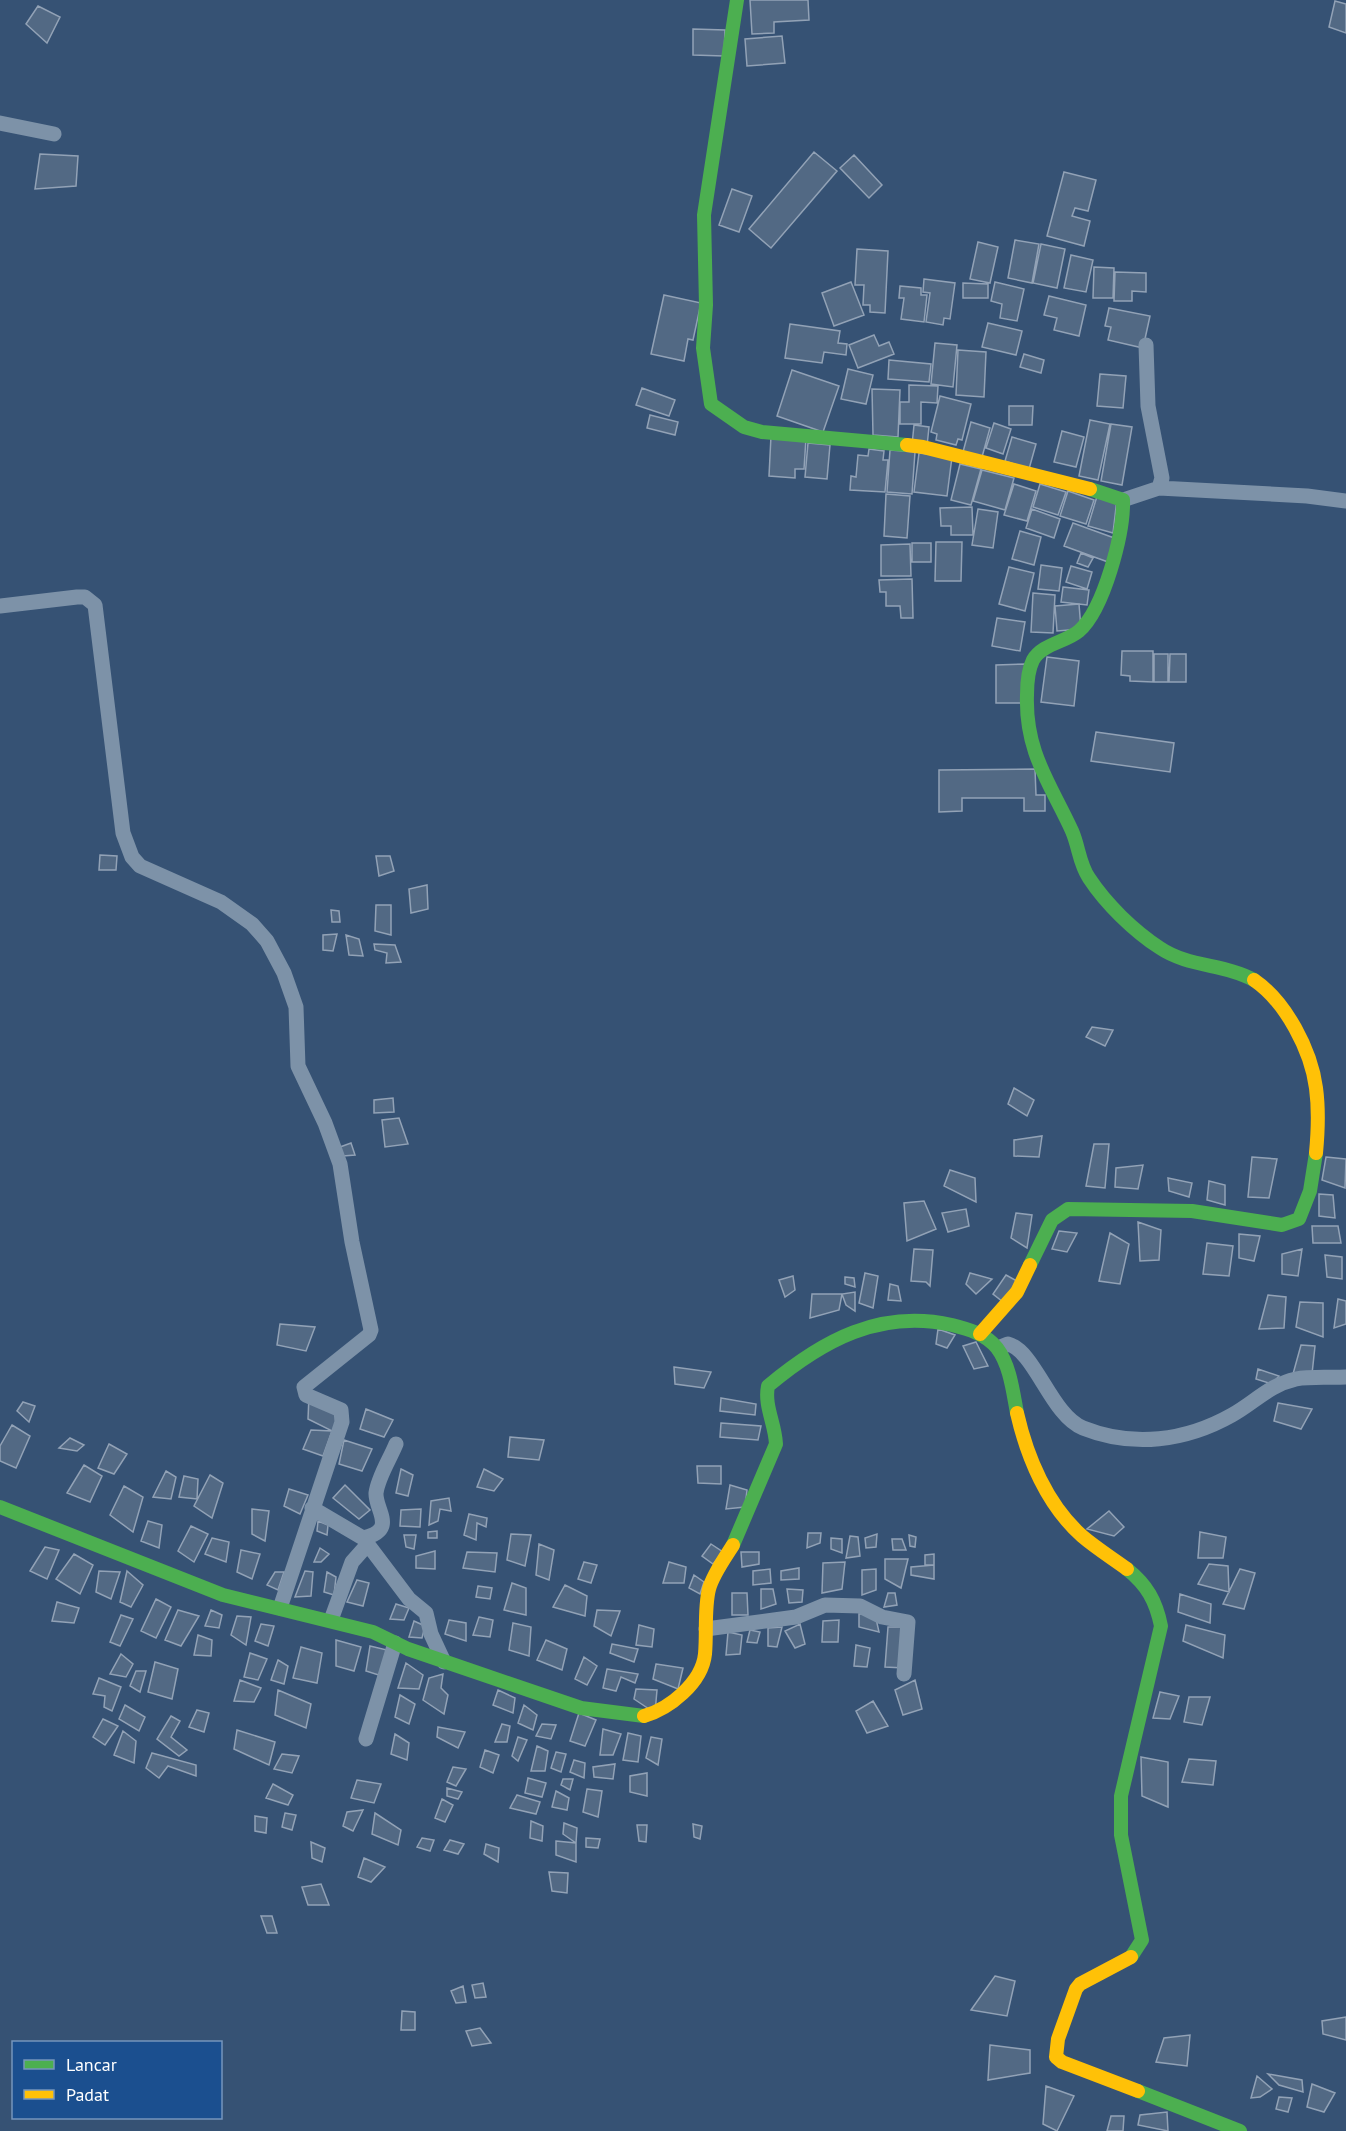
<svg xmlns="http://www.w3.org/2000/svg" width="1346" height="2131" viewBox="0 0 1346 2131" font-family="'PT Sans',sans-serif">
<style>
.building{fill:#526984;stroke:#92a2b6;stroke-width:1.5}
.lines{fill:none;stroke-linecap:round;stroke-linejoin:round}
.street{stroke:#7d92a8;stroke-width:15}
.fast{stroke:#4caf50;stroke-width:14}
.slow{stroke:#ffc107;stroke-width:14}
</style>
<rect width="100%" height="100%" fill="#365274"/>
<path class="building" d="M750 0H808L809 20 774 22V33L752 34Z
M1335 1 1346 4V33L1329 27Z
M38 6 60 17 47 43 26 24Z
M693 29 725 30 724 56 693 55Z
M782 36 785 63 747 66 745 39Z
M814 152 837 171 771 248 749 229Z
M40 154 78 156 76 186 35 189Z
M854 155 882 185 869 198 840 168Z
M1064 172 1096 180 1088 211 1075 208 1072 216 1090 221 1084 246 1047 236Z
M732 189 752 196 739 232 719 225Z
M1015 240 1039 244 1032 283 1008 278Z
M978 242 998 247 990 283 970 279Z
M1041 244 1065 249 1057 288 1033 283Z
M857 249 888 251 885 313 870 312V305H863L864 285H855Z
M1071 255 1093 260 1086 292 1064 288Z
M1094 267 1114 268 1113 298H1093Z
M1115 272 1146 273V292L1132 291V301H1114Z
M924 279 955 283 950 319 944 318 943 325 926 322 930 293 923 292Z
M851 282 864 315 834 326 822 293Z
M995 282 1024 289 1017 321 1000 318 1002 304 991 301Z
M963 283 988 284V298H963Z
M900 286 921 288V295H927L924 322 901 319 904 298H899Z
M664 295 701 303 693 340 688 339 684 361 651 354Z
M1049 296 1086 305 1079 336 1054 330 1057 318 1044 315Z
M1109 308 1150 316 1143 348 1108 340 1111 327 1105 326Z
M988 323 1022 331 1016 355 982 347Z
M790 324 840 331 838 343 847 344 846 355 824 352 822 363 785 358Z
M874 335 879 346 889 342 894 354 858 368 849 345Z
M935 343 957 345 953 387 931 384Z
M958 350 986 352 984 397 956 395Z
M1024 354 1044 360 1041 373 1020 367Z
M889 360 931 364 929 382 888 379Z
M848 369 873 375 866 404 841 399Z
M792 370 839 386 823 432 777 416Z
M1100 374 1126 376 1123 408 1097 406Z
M909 385 938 386 937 403 921 402V424H900V402H909Z
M642 388 675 400 669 416 636 405Z
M872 389 900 390 898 437 873 435Z
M940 396 971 404 962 440 958 439 956 445 936 440 937 434 931 432Z
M1009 406H1033L1032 425H1009Z
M650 415 678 422 675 435 647 428Z
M1090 420 1110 424 1098 480 1079 476Z
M971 422 990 428 982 457 963 452Z
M994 423 1011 429 1003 454 986 448Z
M1111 424 1132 427 1122 485 1101 481Z
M914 425 929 427 927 446 912 445Z
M1062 431 1084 437 1076 467 1054 462Z
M771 436 806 438 804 469H795V478L769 476Z
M1012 437 1036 444 1029 469 1005 461Z
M808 443 830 445 827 479 805 477Z
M869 449 884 451 883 460H888L885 492 850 490 851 476 856 477 858 455 868 456Z
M890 450 915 452 912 494 887 492Z
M919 453 952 457 947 496 914 492Z
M960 464 981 469 971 505 951 500Z
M982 470 1014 478 1005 510 973 501Z
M1014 484 1036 491 1027 521 1004 515Z
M1040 484 1066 492 1058 515 1033 507Z
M1068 491 1094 500 1086 524 1060 516Z
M1098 493 1117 499 1113 533 1088 526Z
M886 494 910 496 907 538 884 536Z
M972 507 973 535H951V526H941L940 508Z
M978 509 998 512 993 548 972 545Z
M1032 509 1060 519 1054 538 1026 528Z
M1073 523 1117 539 1108 562 1064 546Z
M1020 531 1041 537 1034 565 1012 559Z
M936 542H962L961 581H935Z
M912 543H931V562H912Z
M910 544 911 576H881V545Z
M1081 553 1093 558 1088 567 1077 563Z
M1041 565 1062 568 1059 591 1038 589Z
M1071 566 1092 572 1087 589 1066 582Z
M1009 567 1034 573 1025 611 999 604Z
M912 579 913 618H901L900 606H886V592H880L879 580Z
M1063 587 1089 590 1087 605 1061 602Z
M1033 593 1055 595 1053 633 1031 632Z
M1079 604 1081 629 1057 631 1055 606Z
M997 618 1025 622 1020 651 992 646Z
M1122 651H1153V682L1130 681V676L1121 675Z
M1154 654H1168V682H1154Z
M1170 654H1186V682H1169Z
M1047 657 1079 661 1074 706 1041 702Z
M1026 664V703H996V665Z
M1096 732 1174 743 1170 772 1091 761Z
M1035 769 1036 795H1045V811H1024V798H962V811L939 812V770Z
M100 855 117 856 116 870H99Z
M376 856H390L394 871 379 876Z
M427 885 428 909 411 913 409 889Z
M376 905H391V935L375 931Z
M331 910 339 911 340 922H332Z
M337 934 333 951 323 950V935Z
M346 935 359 939 363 956 349 955Z
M374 944 395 945 401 962 386 963 387 953 375 950Z
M1092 1027 1113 1030 1105 1046 1086 1037Z
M1014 1088 1034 1100 1027 1116 1008 1104Z
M393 1098 394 1112 374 1113V1100Z
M399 1118 408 1144 385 1147 382 1120Z
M1042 1136 1039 1157 1014 1156V1140Z
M351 1143 355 1155 343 1156 340 1147Z
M1094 1144H1109L1105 1188 1086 1186Z
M1252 1157 1277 1159 1269 1198 1248 1197Z
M1326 1157 1346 1159 1345 1188 1322 1180Z
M1143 1165 1138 1189 1115 1187 1116 1168Z
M950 1170 975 1178 976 1202 944 1186Z
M1168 1178 1192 1183 1189 1197 1169 1191Z
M1209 1181 1225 1185V1205L1207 1200Z
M1319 1194 1333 1195 1335 1218 1319 1216Z
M924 1201 936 1229 907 1241 904 1203Z
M966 1209 969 1226 948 1232 942 1213Z
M1016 1213 1032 1215 1027 1248 1011 1238Z
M1138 1222 1161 1230 1159 1260 1140 1261Z
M1312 1226H1338L1341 1243H1313Z
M1059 1231 1077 1233 1067 1252 1052 1249Z
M1110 1233 1129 1244 1120 1284 1099 1281Z
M1239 1234 1260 1236 1254 1261 1239 1258Z
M1207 1243 1233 1246 1229 1276 1203 1274Z
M914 1249 933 1250 930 1286 926 1282 911 1281Z
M1302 1249 1298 1276 1282 1274V1254Z
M1325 1255 1342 1257V1279L1327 1277Z
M865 1273 878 1276 873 1308 859 1303Z
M970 1273 992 1279 976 1294 966 1284Z
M1006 1275 1017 1281 1003 1302 993 1294Z
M793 1276 795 1290 785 1297 779 1280Z
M845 1277 854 1278 855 1287 845 1284Z
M890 1284 898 1286 901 1301 888 1300Z
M855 1292V1311L846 1305 842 1294Z
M812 1294H842L839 1310 810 1318Z
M1268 1295 1286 1297 1284 1328 1259 1329Z
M1338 1299 1346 1301V1324L1334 1328Z
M1300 1302 1323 1303V1337L1296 1327Z
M280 1324 315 1327 306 1351 277 1345Z
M938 1329 955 1335 947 1348 936 1344Z
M976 1342 988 1366 974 1369 963 1346Z
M1301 1345 1315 1346 1312 1374H1293Z
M674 1367 711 1372 704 1388 675 1384Z
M1258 1369 1279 1376 1272 1384 1256 1379Z
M309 1396 342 1414 338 1434 308 1419Z
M721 1398 756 1404 755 1415 720 1411Z
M23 1402 35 1406 29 1422 17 1411Z
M1278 1403 1312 1409 1301 1429 1274 1421Z
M366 1409 393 1420 384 1437 360 1429Z
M721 1423 761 1426 758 1440 720 1437Z
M12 1425 30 1436 16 1468 0 1461V1446Z
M311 1430 332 1431 323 1456 303 1449Z
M510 1437 544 1440 539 1460 508 1457Z
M70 1438 84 1445 77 1451 59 1448Z
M344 1440 372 1449 362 1471 339 1464Z
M109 1444 127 1454 114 1474 98 1468Z
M84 1465 102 1476 90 1502 67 1493Z
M697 1466H721V1484L698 1483Z
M401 1469 413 1475 408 1496 396 1493Z
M484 1469 503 1479 494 1491 477 1487Z
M166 1471 176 1477 171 1499 153 1497Z
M210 1475 223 1483 212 1518 194 1506Z
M184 1476 198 1479 197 1499 179 1497Z
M345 1485 370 1510 359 1519 333 1498Z
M730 1485 747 1490 745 1507 726 1509Z
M124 1486 143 1497 133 1532 110 1515Z
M289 1489 308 1495 300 1514 284 1506Z
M449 1498 451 1511 440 1509 438 1521 429 1525 431 1501Z
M252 1509 269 1511 265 1541 252 1534Z
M421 1509 420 1527 400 1526 401 1510Z
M1109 1511 1124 1527 1114 1536 1087 1529Z
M469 1514 487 1518 486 1527 477 1523 476 1540 464 1535Z
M148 1521 162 1525 159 1548 141 1541Z
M318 1521 328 1525 327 1535 317 1531Z
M191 1526 208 1534 194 1562 178 1551Z
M437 1531V1538H428V1532Z
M1200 1532 1226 1537 1223 1558H1198Z
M808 1533H821L820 1543 807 1548Z
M511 1534 531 1535 525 1566 507 1560Z
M877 1534 876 1547 866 1548 865 1538Z
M404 1535H416L414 1549 406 1547Z
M909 1535 916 1537 915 1547 910 1546Z
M850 1536 858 1537 860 1556 846 1558Z
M212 1538 229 1542 226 1562 205 1554Z
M831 1538 842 1539V1553L831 1549Z
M892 1539H902L906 1550H893Z
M539 1544 554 1550 549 1580 536 1575Z
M711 1544 723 1552 713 1564 702 1556Z
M45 1547 59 1550 47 1579 30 1571Z
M320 1548 329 1554 321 1562H314Z
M241 1550 260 1554 252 1579 237 1572Z
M435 1551V1569L416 1568V1556Z
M467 1552 497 1553 495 1572 463 1568Z
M741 1552H759V1564L742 1567Z
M74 1554 93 1565 80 1594 56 1579Z
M934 1554V1565H925V1555Z
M885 1559H908L901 1588 885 1579Z
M584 1562 597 1565 591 1583 578 1579Z
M669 1562 686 1567 684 1583H663Z
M845 1562 842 1589 822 1593 823 1563Z
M1209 1564 1228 1566 1229 1592 1198 1584Z
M934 1565V1579L911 1575V1567Z
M799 1568V1579L781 1580V1571Z
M770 1569 771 1583 753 1585V1571Z
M876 1569V1590L862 1595V1570Z
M1240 1569 1255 1573 1244 1609 1223 1604Z
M99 1571 120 1572 111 1599 96 1592Z
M127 1571 143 1585 131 1607 120 1602Z
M305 1571 313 1572 311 1596 295 1597Z
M275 1572H284L278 1590 267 1585Z
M327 1572 336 1577 334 1595 324 1592Z
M694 1575 704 1582 700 1594 689 1588Z
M357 1580 369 1583 363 1606 347 1602Z
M512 1583 526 1588V1615L504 1610Z
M565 1585 587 1596 585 1616 553 1607Z
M478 1586 492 1588 490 1599 476 1597Z
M761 1589H773L776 1604 761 1609Z
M787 1589 803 1590 802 1602 789 1603Z
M732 1593H747L748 1615H732Z
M888 1593H895L897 1605 884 1607Z
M1180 1594 1211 1604 1210 1623 1178 1612Z
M156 1599 171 1607 156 1638 141 1631Z
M57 1602 79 1608 74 1623 52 1621Z
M396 1604 409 1608 404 1620 390 1619Z
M178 1610 199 1616 181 1646 165 1640Z
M211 1610 222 1615 219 1628 205 1626Z
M597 1610 620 1611 611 1636 594 1626Z
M859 1614H875L879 1632 859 1627Z
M121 1615 133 1619 120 1646 110 1642Z
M237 1616 251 1617 246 1645 231 1635Z
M479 1617 493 1620 490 1637 473 1635Z
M449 1620 466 1623V1641L445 1634Z
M839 1620 838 1642H822L823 1621Z
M414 1621 425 1626 422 1638 409 1637Z
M513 1623 531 1627 529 1656 509 1650Z
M261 1624 274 1626 268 1646 255 1641Z
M800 1624 805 1644 795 1648 785 1631Z
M639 1625 654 1629 652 1647 636 1645Z
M1186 1625 1225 1635 1223 1658 1183 1641Z
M782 1627 777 1647 768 1646V1628Z
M888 1627H904V1668L885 1667Z
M750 1630 760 1632 757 1643 747 1642Z
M728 1632 742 1635 740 1654 726 1655Z
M198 1635 212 1640 211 1656 194 1655Z
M336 1640 361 1647 354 1671 336 1666Z
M546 1640 567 1649 562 1670 537 1660Z
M612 1644 638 1649 634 1662 610 1653Z
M856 1645 870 1648 867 1667 854 1666Z
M370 1646 387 1650 385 1677 366 1671Z
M301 1647 322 1653 317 1683 293 1678Z
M250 1653 267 1659 258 1680 244 1677Z
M121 1654 133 1664 126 1677 110 1674Z
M584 1657 597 1666 587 1685 575 1679Z
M278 1660 288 1666 284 1684 271 1680Z
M155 1662 178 1669 172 1699 148 1692Z
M406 1663 423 1675 419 1689 398 1688Z
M656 1664 683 1668 678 1689 653 1679Z
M607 1669 638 1674 635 1683 621 1677 616 1691 603 1688Z
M136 1671H146L140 1692 130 1686Z
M443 1674 441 1688 448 1695 444 1714 423 1700 429 1678Z
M99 1678 121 1687 112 1711 104 1707 105 1696 93 1694Z
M240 1680 261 1688 254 1702 234 1701Z
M915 1680 922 1709 903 1715 895 1690Z
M636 1689 657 1690 655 1713 634 1699Z
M278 1690 311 1704 306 1728 275 1715Z
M498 1690 515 1698 513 1713 493 1705Z
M1160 1692 1179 1696 1170 1719 1153 1718Z
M400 1695 415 1704 409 1724 395 1717Z
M1189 1697H1210L1202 1725 1184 1722Z
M873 1701 888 1726 867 1733 856 1711Z
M125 1705 145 1717 139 1731 119 1719Z
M524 1705 537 1715 533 1730 518 1723Z
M197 1710 209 1713 204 1732 189 1727Z
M579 1713 596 1720 585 1746 570 1741Z
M171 1716 180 1721 171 1737 187 1750 179 1756 157 1739Z
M103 1719 118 1726 105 1745 93 1737Z
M502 1724 510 1726 507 1742H495Z
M542 1724 556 1725 551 1739 536 1736Z
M438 1727 465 1732 458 1748 437 1737Z
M603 1729 621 1734 613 1755H600Z
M237 1730 275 1742 269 1765 234 1749Z
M123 1731 136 1741 134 1763 114 1755Z
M628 1733 641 1736 638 1762 623 1760Z
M395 1734 409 1743 407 1760 391 1754Z
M518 1737 527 1740 518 1761 512 1756Z
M651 1737 662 1739 658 1765 646 1758Z
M537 1746 548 1751 545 1771H531Z
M485 1750 499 1755 493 1773 480 1767Z
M556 1752 566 1754 561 1772 551 1768Z
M152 1753 196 1765V1776L168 1766 159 1778 146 1768Z
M282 1754 299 1756 292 1773 274 1769Z
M1141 1757 1168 1762V1807L1142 1796Z
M1189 1759 1216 1761 1213 1785 1182 1782Z
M574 1760 585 1763 584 1778 570 1772Z
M615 1764 613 1779 594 1777 593 1767Z
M453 1767 466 1769 456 1786 447 1782Z
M647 1773V1796L630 1792V1776Z
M528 1778 546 1783 542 1797 525 1793Z
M563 1779H573L570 1790 561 1785Z
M357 1780 381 1784 374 1803 351 1798Z
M273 1784 293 1795 288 1805 266 1798Z
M447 1788 462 1792 458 1799 447 1796Z
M587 1789 602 1791 598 1817 583 1812Z
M556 1791 569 1798 567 1810 552 1807Z
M517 1795 540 1802 536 1814 510 1808Z
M442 1799 453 1805 445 1822 435 1818Z
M363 1810 353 1831 343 1826 347 1812Z
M285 1813 296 1815 292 1830 282 1827Z
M375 1813 401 1830 398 1845 372 1834Z
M255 1816 267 1818 266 1833 255 1831Z
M531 1821 543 1826 542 1841 530 1838Z
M564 1823 577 1828 576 1843 563 1834Z
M693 1824 702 1826 700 1839 694 1837Z
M637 1825H647L646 1842 639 1841Z
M422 1838 434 1840 430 1851 417 1847Z
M586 1838 600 1839 598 1848 586 1847Z
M450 1840 464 1844 458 1854 444 1850Z
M556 1841 576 1843V1862L556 1855Z
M311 1842 325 1848 322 1862 312 1858Z
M486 1844 499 1848 498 1862 484 1854Z
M364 1858 385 1867 371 1882 358 1877Z
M549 1872 568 1873 567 1893 552 1891Z
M321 1884 329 1905H308L302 1887Z
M261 1916H272L277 1933H267Z
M995 1976 1015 1981 1007 2016 971 2010Z
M483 1983 486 1997 475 1998 472 1985Z
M463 1986 466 2002 456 2003 451 1991Z
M402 2011 415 2012V2030H401Z
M1346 2017V2040L1323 2034 1322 2021Z
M480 2028 491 2043 472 2046 466 2031Z
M1190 2035 1187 2066 1156 2062 1164 2038Z
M990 2045 1030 2050V2073L988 2080Z
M1268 2074 1302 2080 1303 2092 1279 2085Z
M1257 2076 1272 2089 1260 2097 1251 2098Z
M1312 2084 1335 2093 1324 2112 1307 2107Z
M1046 2086 1074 2096 1057 2131 1043 2124Z
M1279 2097 1292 2098 1288 2112 1276 2109Z
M1167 2112 1168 2131 1138 2125 1140 2115Z
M1111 2116H1124L1123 2131H1107Z"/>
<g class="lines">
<path class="street" d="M0 123 54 134
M1146 345 1148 406 1162 478 1159 488
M1123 500 1159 488 1307 496 1346 501
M0 606 77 597H85L95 605 123 833 132 857 140 866 221 902 252 924 267 941 284 973 296 1007 298 1066 325 1123 340 1164 352 1242 371 1330 369 1335 304 1387 306 1395 341 1410 342 1422 280 1608
M998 1348 1008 1344C1035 1351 1051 1415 1083 1428 1133 1448 1186 1441 1232 1415 1254 1403 1269 1385 1296 1379 1311 1376 1330 1378 1346 1377
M312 1508 363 1538C398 1530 375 1510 376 1493 378 1477 390 1459 396 1444
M363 1538 409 1599 426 1613 431 1634 444 1662
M331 1620 352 1562 368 1544
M706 1629 796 1617 825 1605 860 1606 882 1617 908 1622 904 1674
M366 1739 395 1643"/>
<path class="fast" d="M737 0 704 215 706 305 703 348 711 404 744 427 762 432 907 445
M1090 489 1123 500C1124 533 1104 609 1079 631 1066 642 1042 644 1033 660 1028 670 1027 684 1027 695 1025 752 1050 783 1072 831 1079 847 1079 863 1089 878 1106 904 1134 931 1160 948 1188 967 1225 964 1254 980
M1030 1265 1052 1220 1068 1209 1192 1211 1282 1225 1299 1219 1310 1191 1316 1153
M0 1507 223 1595 373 1632 408 1649 581 1708 644 1716
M733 1545 776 1444C775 1423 764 1406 768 1386 823 1340 880 1309 952 1325 968 1329 986 1334 997 1348 1010 1365 1013 1392 1017 1413
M1127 1569C1147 1585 1156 1601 1161 1626L1121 1796V1835L1142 1940 1131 1957
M1138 2091 1240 2131"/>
<path class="slow" d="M907 445 923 447 1090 489
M1254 980C1286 1002 1311 1050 1316 1088 1319 1110 1318 1132 1316 1153
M980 1334 1017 1292 1030 1265
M1017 1413C1027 1457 1047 1505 1082 1536 1096 1548 1112 1558 1127 1569
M644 1716C669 1709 702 1683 705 1654 707 1633 704 1609 709 1589 713 1574 725 1558 733 1545
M1131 1957 1080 1984 1076 1989 1058 2039 1056 2057 1062 2062 1138 2091"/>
</g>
<rect x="12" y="2041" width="210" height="78" fill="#1b4f8f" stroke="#7695bc" stroke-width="1.5"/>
<rect x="24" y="2060" width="30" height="9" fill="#4caf50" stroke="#7695bc" stroke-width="1.5"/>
<text x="66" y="2071" font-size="18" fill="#ffffff">Lancar</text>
<rect x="24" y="2090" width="30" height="9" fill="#ffc107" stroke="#7695bc" stroke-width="1.5"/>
<text x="66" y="2101" font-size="18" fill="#ffffff">Padat</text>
</svg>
